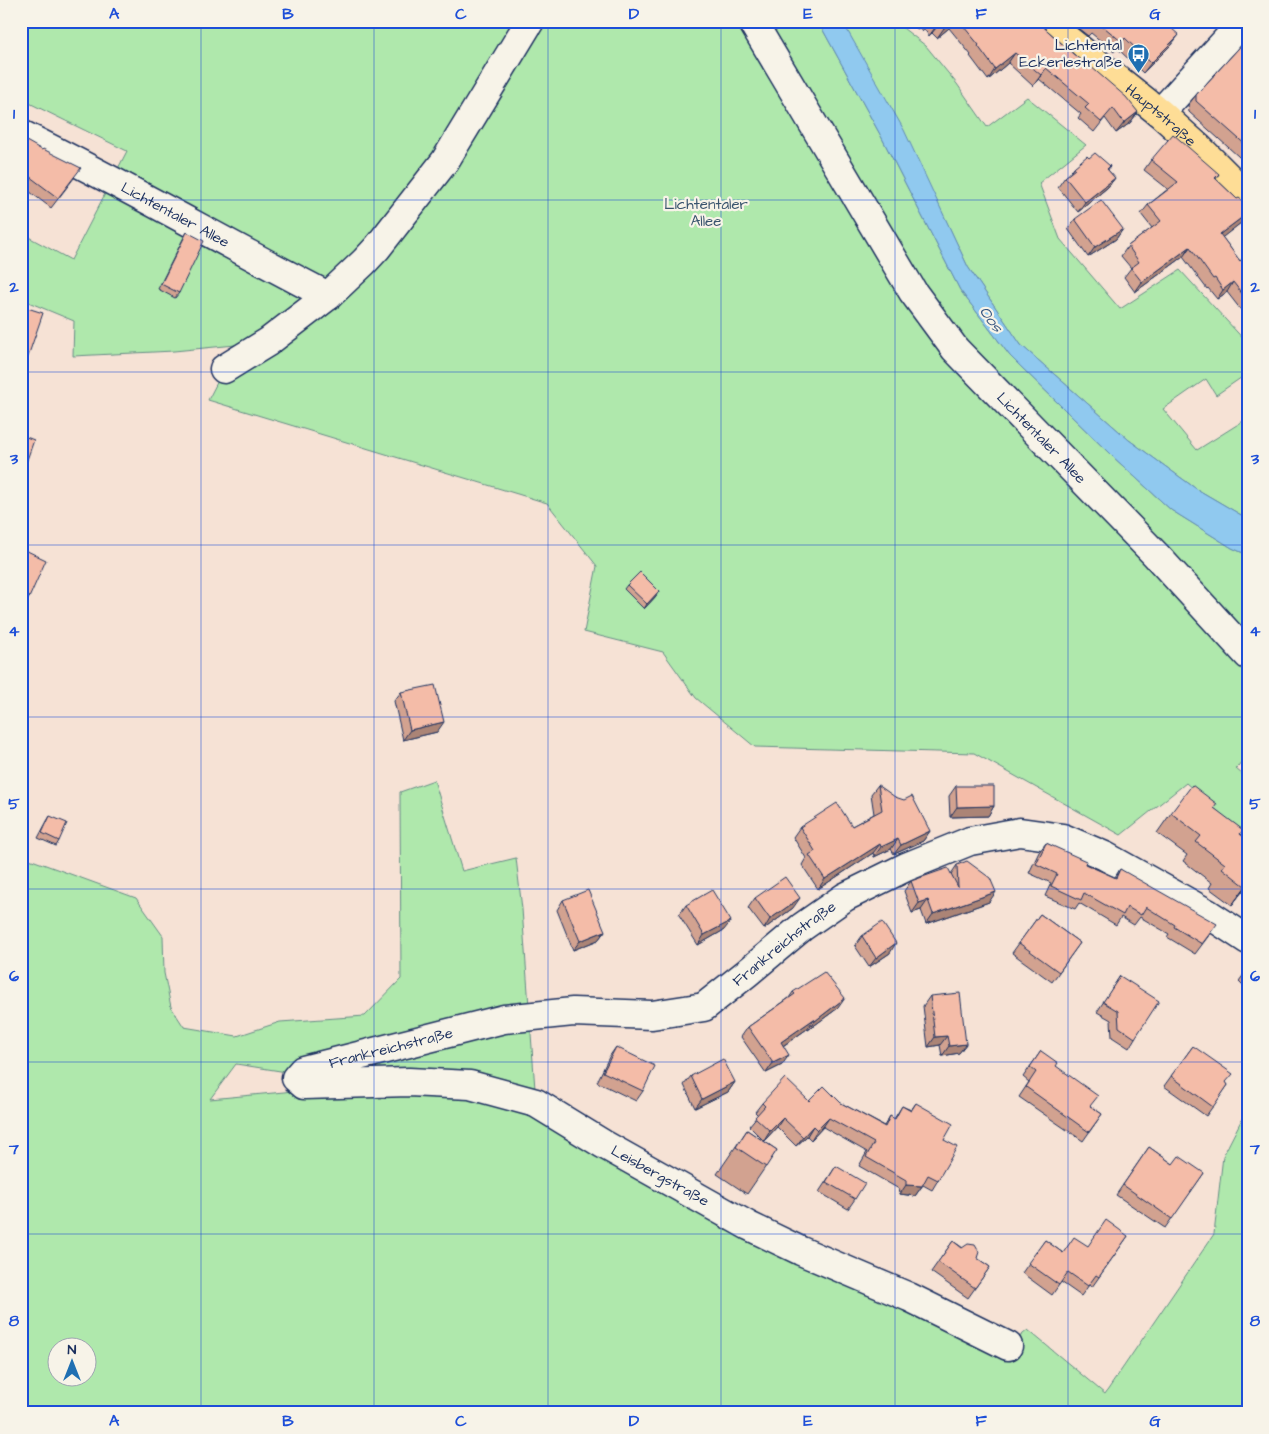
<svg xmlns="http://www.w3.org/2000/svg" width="1269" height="1434" viewBox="0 0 1269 1434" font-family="'Architects Daughter',sans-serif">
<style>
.green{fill:#afe8ac;stroke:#658c85;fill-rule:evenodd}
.water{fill:#90c9ef;stroke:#618bb5}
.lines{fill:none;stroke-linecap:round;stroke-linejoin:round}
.minor-casing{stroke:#1b2f5e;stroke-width:31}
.major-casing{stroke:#1b2f5e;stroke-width:31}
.minor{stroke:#f7f3e8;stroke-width:28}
.major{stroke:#fedd96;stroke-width:28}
.wall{fill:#d2a290;stroke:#1b2f5e}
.shaded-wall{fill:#ab8476;stroke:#1b2f5e}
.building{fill:#f4bca8;stroke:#1b2f5e}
.grid{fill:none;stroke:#1d4ed8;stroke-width:1;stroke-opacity:0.55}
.labels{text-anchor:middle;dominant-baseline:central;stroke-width:4.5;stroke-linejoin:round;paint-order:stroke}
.poi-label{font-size:15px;fill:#1b2f5e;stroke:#f7f3e8;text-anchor:end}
.street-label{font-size:15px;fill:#1b2f5e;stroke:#f7f3e8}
.park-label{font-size:15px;fill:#39546e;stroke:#f7f3e8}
.water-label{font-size:16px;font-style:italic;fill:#385682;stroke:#f7f3e8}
.neatline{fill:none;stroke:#1d4ed8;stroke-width:2}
.grid-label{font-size:16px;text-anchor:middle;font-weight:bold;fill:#1d4ed8}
</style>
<rect width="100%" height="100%" fill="#f6e2d5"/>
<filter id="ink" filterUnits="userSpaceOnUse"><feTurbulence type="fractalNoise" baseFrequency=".02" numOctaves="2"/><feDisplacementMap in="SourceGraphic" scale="10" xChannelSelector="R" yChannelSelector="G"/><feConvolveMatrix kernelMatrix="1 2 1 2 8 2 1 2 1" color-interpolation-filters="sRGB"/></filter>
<g filter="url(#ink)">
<path class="green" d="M21 21H818L882 138 960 290 1010 356 1111 455 1171 510 1232 548 1248 555V752L1236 769 1248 779V838L1186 783 1121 835 974 753 755 747 696 698 663 652 584 632 597 566 547 503 208 400 224 369 266 342 174 351 73 356 74 321 21 299V233L71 260 127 151 21 99Z
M842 21H894L926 46 957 84 987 127 1027 97 1086 145 1039 183 1060 239 1120 309 1180 270 1248 344V373L1216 395 1206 379 1163 409 1197 450 1248 418V519L1195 488 1129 440 1021 345 968 267 941 210Z
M434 780 462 871 516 858 522 909 536 1103 1008 1346 1028 1330 1105 1394 1214 1234 1223 1156 1248 1107V1413H21V856L136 898 163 936 164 973 171 1007 184 1027 237 1036 280 1022 365 1016 401 979 400 792ZM236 1064 293 1073 342 1084 284 1092 210 1099ZM58 1346H88V1376H58Z"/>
<path class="water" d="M818 21H842L904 130 968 267 1021 345 1129 440 1195 488 1248 519V555L1232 548 1171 510 1111 455 1010 356 960 290 882 138Z"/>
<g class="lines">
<defs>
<g id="minor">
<path id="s1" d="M752 21 913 292 955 349 1156 555 1248 655"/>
<path d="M1160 113 1244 21"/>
<path id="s2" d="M21 134C125 185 225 243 328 296"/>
<path d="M224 369 268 342 328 296 364 262 377 248 445 161 530 21"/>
<path id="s3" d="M1008 1346 909 1297 801 1251 749 1226 603 1144 536 1103 470 1085 409 1082 304 1085 296 1078 303 1070 504 1019 573 1012 652 1015 704 1007 747 973 802 927 845 897 906 867 970 841 1020 832 1063 838 1105 856 1207 913 1248 940"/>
</g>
<g id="major">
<path id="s4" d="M1044 21 1160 113 1198 147 1248 197"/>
</g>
</defs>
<use href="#minor" class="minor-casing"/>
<use href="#major" class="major-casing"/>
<use href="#minor" class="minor"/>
<use href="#major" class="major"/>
</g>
<path class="wall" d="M910 21H1037L1138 112 1130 123 1116 133 1105 118 1094 132 1078 118 1081 114 1039 79 1033 86 1008 63 988 80 970 56 971 55 949 28 937 38 932 33 929 36 924 29 922 32 919 28 917 29Z
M1069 21H1163L1171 45 1143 73 1117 48 1114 52 1091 33 1088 36Z
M1248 38V165L1189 112 1188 105 1196 95Z
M21 138 74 178 51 208 21 185Z
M1089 158 1110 166 1108 170 1115 178 1108 187 1078 212 1058 187 1065 177 1069 174 1074 167Z
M1151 160 1219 174 1216 179 1237 199 1248 205V217L1246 219 1222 237 1240 261 1248 255V308L1246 306 1241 310 1227 292 1217 299 1208 288 1207 289 1183 257 1135 292 1124 277 1131 268 1121 256 1128 246 1152 228 1141 214 1148 205 1168 189 1144 170Z
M1075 219 1123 229 1116 239 1088 257 1068 229Z
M187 232 179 293 175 298 158 289 184 237Z
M21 548 29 598 21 608Z
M627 585 656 596 644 609 624 589Z
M401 692 437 732 403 740 394 701Z
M878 785 930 831 923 841 894 854 891 849 874 857 873 853 818 889 802 865 806 858 793 837 800 827 852 826 874 814 871 794Z
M956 786 994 806 988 816 950 817 949 796Z
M1214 808 1241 834 1248 839V884L1232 905 1209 888 1212 883 1183 861 1187 855 1157 833 1171 813Z
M50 816 59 841 56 846 38 838 47 821Z
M1046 843 1085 864 1115 877 1120 869 1210 934 1195 954 1167 937 1169 934 1140 917 1134 925 1121 917 1116 925 1079 903 1075 909 1045 896 1051 883 1029 873 1039 852Z
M957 865 989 902 926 924 921 910 912 913 904 891 911 881 951 874Z
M755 898 793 908 764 929 748 908Z
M563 900 605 931 598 940 573 950 557 910Z
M686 905 724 930 698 945 679 915Z
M1040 914 1080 943 1052 982 1012 953Z
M862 936 890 953 869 967 855 946Z
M1248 969V990L1239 981Z
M1120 976 1135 1038 1129 1048 1112 1037 1111 1020 1097 1012Z
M793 992 838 1008 808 1030 807 1029 783 1046 782 1065 766 1073 741 1037 748 1027 789 998Z
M930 996 966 1044 959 1053 942 1056 940 1045 928 1047 923 1006Z
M1193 1046 1228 1085 1206 1116 1164 1086Z
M616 1047 643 1091 636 1101 597 1082 609 1057Z
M1041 1051 1056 1066 1090 1106 1102 1114 1083 1141 1019 1097 1029 1082 1023 1077Z
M691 1076 735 1082 728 1092 695 1108 684 1085Z
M809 1101 841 1103 884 1126 890 1116 894 1119 902 1106 911 1110 916 1103 944 1140 938 1180 932 1190 923 1185 915 1196 900 1194 899 1189 859 1166 867 1152 823 1127 811 1140 807 1136 796 1146 777 1127 764 1141 749 1126 758 1115 755 1112 762 1103Z
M747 1130 777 1150 747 1194 717 1174Z
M1149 1147 1173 1164 1204 1173 1165 1228 1116 1195Z
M836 1166 855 1199 848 1209 819 1192Z
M1128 1236 1092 1287 1089 1285 1081 1296 1061 1282 1052 1295 1022 1273 1045 1240 1063 1253Z
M953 1241 990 1267 968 1298 931 1272Z"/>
<path class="shaded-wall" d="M952 21H954L949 28 937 38 944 28Z
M940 23 932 33 929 36 937 25Z
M1179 35 1171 45 1143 73 1151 63Z
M1015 53 1008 63 988 80 995 69Z
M1046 68 1039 79 1033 86 1041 75Z
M1138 112 1130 123 1116 133 1124 123Z
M1115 178 1108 187 1078 212 1085 202Z
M1248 213V217L1246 219 1214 244 1220 234Z
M1123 229 1116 239 1088 257 1095 247Z
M1190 247 1183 257 1135 292 1142 282Z
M1233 282 1227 292 1217 299 1223 290Z
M1248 300V303L1246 306 1241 310Z
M659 591 656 596 644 609 647 604Z
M444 722 437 732 403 740 410 730Z
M994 806 988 816 950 817 957 807Z
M930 831 923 841 894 854 901 845Z
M898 839 891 849 874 857 881 847Z
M880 844 873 853 818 889 825 879Z
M1248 883V884L1232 905Z
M996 892 989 902 926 924 933 914Z
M800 898 793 908 764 929 770 919Z
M928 900 921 910 912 913 919 903Z
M731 921 724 930 698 945 704 935Z
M605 931 598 940 573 950 580 941Z
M896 943 890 953 869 967 876 958Z
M845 998 838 1008 808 1030 815 1021Z
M814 1019 807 1029 774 1052 781 1042Z
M947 1036 940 1045 928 1047 935 1037Z
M966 1044 959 1053 942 1056 949 1046Z
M789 1055 782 1065 766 1073 773 1063Z
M735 1082 728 1092 695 1108 702 1099Z
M783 1118 777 1127 764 1141 770 1131Z
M829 1118 823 1127 811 1140 817 1130Z
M813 1126 807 1136 796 1146 803 1137Z
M906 1185 922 1186 915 1196 900 1194Z"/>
<path class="building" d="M933 21H952L944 28 940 23 937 25Z
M959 21H1037L1072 53 1089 67 1090 66 1126 97 1138 112 1124 123 1113 108 1101 122 1085 108 1089 104 1046 68 1041 75 1015 53 995 69 978 46 979 45Z
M1090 21H1163L1179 35 1151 63 1125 38 1122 42 1098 22 1096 26Z
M1248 38V147L1196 101V95Z
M1173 134 1219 174 1215 178 1237 199 1239 198 1248 205V213L1220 234 1240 261 1248 255 1247 300 1233 282 1223 290 1215 278 1213 279 1190 247 1142 282 1131 268 1139 262 1128 246 1161 221 1148 205 1178 182 1151 160Z
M21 138 42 150 43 149 81 168 58 198 21 170Z
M1095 153 1110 166 1107 169 1115 178 1085 202 1065 177 1075 169 1074 167 1087 156 1089 158Z
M1101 200 1123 229 1095 247 1075 219Z
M187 232 204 241 179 293 161 284Z
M21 306 43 313 24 368 21 367Z
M21 435 34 440 21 477Z
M21 548 46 560 29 598 21 594Z
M640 572 659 591 647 604 627 585Z
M435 685 444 722 410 730 401 692Z
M878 785 895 797 904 800 912 796 930 831 901 845 898 839 881 847 880 844 825 879 809 855 815 851 800 827 837 803 852 826 882 810Z
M1192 785 1217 804 1214 808 1243 830 1240 834 1248 840V883L1245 886 1222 868 1225 864 1196 842 1201 836 1171 813Z
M956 786H994V806L957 807Z
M50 816 67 823 59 841 42 833Z
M1046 843 1086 861 1085 864 1116 878 1120 869 1217 924 1202 944 1174 927 1175 925 1146 907 1141 915 1127 907 1123 915 1084 893 1081 900 1051 886 1057 874 1036 864Z
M967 861 990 878 996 892 933 914 928 900 919 903 911 881 948 868 958 887 957 865Z
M785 877 800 898 770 919 755 898Z
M588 890 605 931 580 941 563 900Z
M712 890 731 921 704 935 686 905Z
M1040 914 1080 943 1059 972 1019 943Z
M882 922 896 943 876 958 862 936Z
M824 972 845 998 815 1021 814 1019 781 1042 789 1055 773 1063 748 1027 795 994 793 992Z
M1120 976 1159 1001 1135 1038 1119 1027 1118 1011 1103 1002Z
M960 993 966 1044 949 1046 947 1036 935 1037 930 996Z
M1193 1046 1233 1074 1226 1082 1228 1085 1213 1107 1171 1076Z
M616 1047 655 1066 643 1091 603 1072Z
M1041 1051 1058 1063 1056 1066 1098 1096 1090 1106 1102 1114 1089 1132 1026 1087 1036 1072 1030 1067Z
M723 1059 735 1082 702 1099 691 1076Z
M785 1078 809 1101 824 1086 841 1103 885 1127 890 1116 895 1119 902 1106 911 1111 916 1103 953 1124 944 1140 957 1147 938 1180 928 1175 922 1186 906 1185V1180L866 1157 874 1143 829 1118 817 1130 813 1126 803 1137 783 1118 770 1131 755 1117 765 1106 762 1103Z
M747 1130 777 1150 766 1167 736 1147Z
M1149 1147 1173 1164 1179 1156 1204 1173 1172 1219 1123 1185Z
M836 1166 865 1183 855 1199 826 1182Z
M1106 1220 1128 1236 1099 1277 1096 1275 1088 1286 1068 1272 1059 1285 1028 1263 1045 1240 1063 1253 1074 1237 1088 1246Z
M953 1241 962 1248 968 1244 975 1245 979 1252 977 1258 990 1267 975 1288 938 1262Z"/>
</g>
<path class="grid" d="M201 21V1413M374 21V1413M548 21V1413M721 21V1413M895 21V1413M1068 21V1413M21 200H1248M21 372H1248M21 545H1248M21 717H1248M21 889H1248M21 1062H1248M21 1234H1248"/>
<defs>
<symbol id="bus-pin" viewBox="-11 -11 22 30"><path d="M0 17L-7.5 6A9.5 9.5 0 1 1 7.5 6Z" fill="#1f6fb2" stroke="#f7f3e8"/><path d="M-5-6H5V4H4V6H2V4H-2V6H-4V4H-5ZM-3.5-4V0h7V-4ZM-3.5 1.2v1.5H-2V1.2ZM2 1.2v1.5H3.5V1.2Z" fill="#fff"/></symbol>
</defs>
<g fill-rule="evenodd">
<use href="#bus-pin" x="1126" y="42" width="25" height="34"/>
</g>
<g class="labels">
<g class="poi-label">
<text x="1122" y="45">Lichtental<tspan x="1122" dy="17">Eckerlestraße</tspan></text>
</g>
<g class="street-label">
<text stroke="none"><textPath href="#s4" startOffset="150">Hauptstraße</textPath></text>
<text stroke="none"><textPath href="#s2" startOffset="174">Lichtentaler Allee</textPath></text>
<text stroke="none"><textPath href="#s1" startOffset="510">Lichtentaler Allee</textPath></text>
<text stroke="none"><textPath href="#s3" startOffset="1298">Frankreichstraße</textPath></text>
<text stroke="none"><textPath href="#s3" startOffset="878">Frankreichstraße</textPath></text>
<text transform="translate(660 1176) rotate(29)">Leisbergstraße</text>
</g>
<g class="park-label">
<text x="706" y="204">Lichtentaler<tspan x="706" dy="17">Allee</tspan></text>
</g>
<g class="water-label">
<text transform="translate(991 319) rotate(53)">Oos</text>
</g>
</g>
<rect width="1269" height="1434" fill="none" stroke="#f7f3e8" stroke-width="55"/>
<g transform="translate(72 1362)"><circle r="24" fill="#f7f3e8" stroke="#9fa5b1"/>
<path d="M0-4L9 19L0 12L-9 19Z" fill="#1f6fb2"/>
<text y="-8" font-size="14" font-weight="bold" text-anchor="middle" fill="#1b2f5e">N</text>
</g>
<rect x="28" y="28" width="1214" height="1378" class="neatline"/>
<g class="grid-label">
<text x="114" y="19">A</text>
<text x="288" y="19">B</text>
<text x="461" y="19">C</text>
<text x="634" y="19">D</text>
<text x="808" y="19">E</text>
<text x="981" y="19">F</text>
<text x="1155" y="19">G</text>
<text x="14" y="119">1</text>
<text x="1255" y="119">1</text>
<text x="14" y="292">2</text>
<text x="1255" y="292">2</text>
<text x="14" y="464">3</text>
<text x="1255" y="464">3</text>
<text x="14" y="636">4</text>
<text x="1255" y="636">4</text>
<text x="14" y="809">5</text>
<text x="1255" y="809">5</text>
<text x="14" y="981">6</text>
<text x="1255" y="981">6</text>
<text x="14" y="1154">7</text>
<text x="1255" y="1154">7</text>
<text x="14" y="1326">8</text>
<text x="1255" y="1326">8</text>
<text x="114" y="1426">A</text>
<text x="288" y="1426">B</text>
<text x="461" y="1426">C</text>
<text x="634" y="1426">D</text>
<text x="808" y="1426">E</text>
<text x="981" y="1426">F</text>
<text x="1155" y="1426">G</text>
</g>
</svg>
